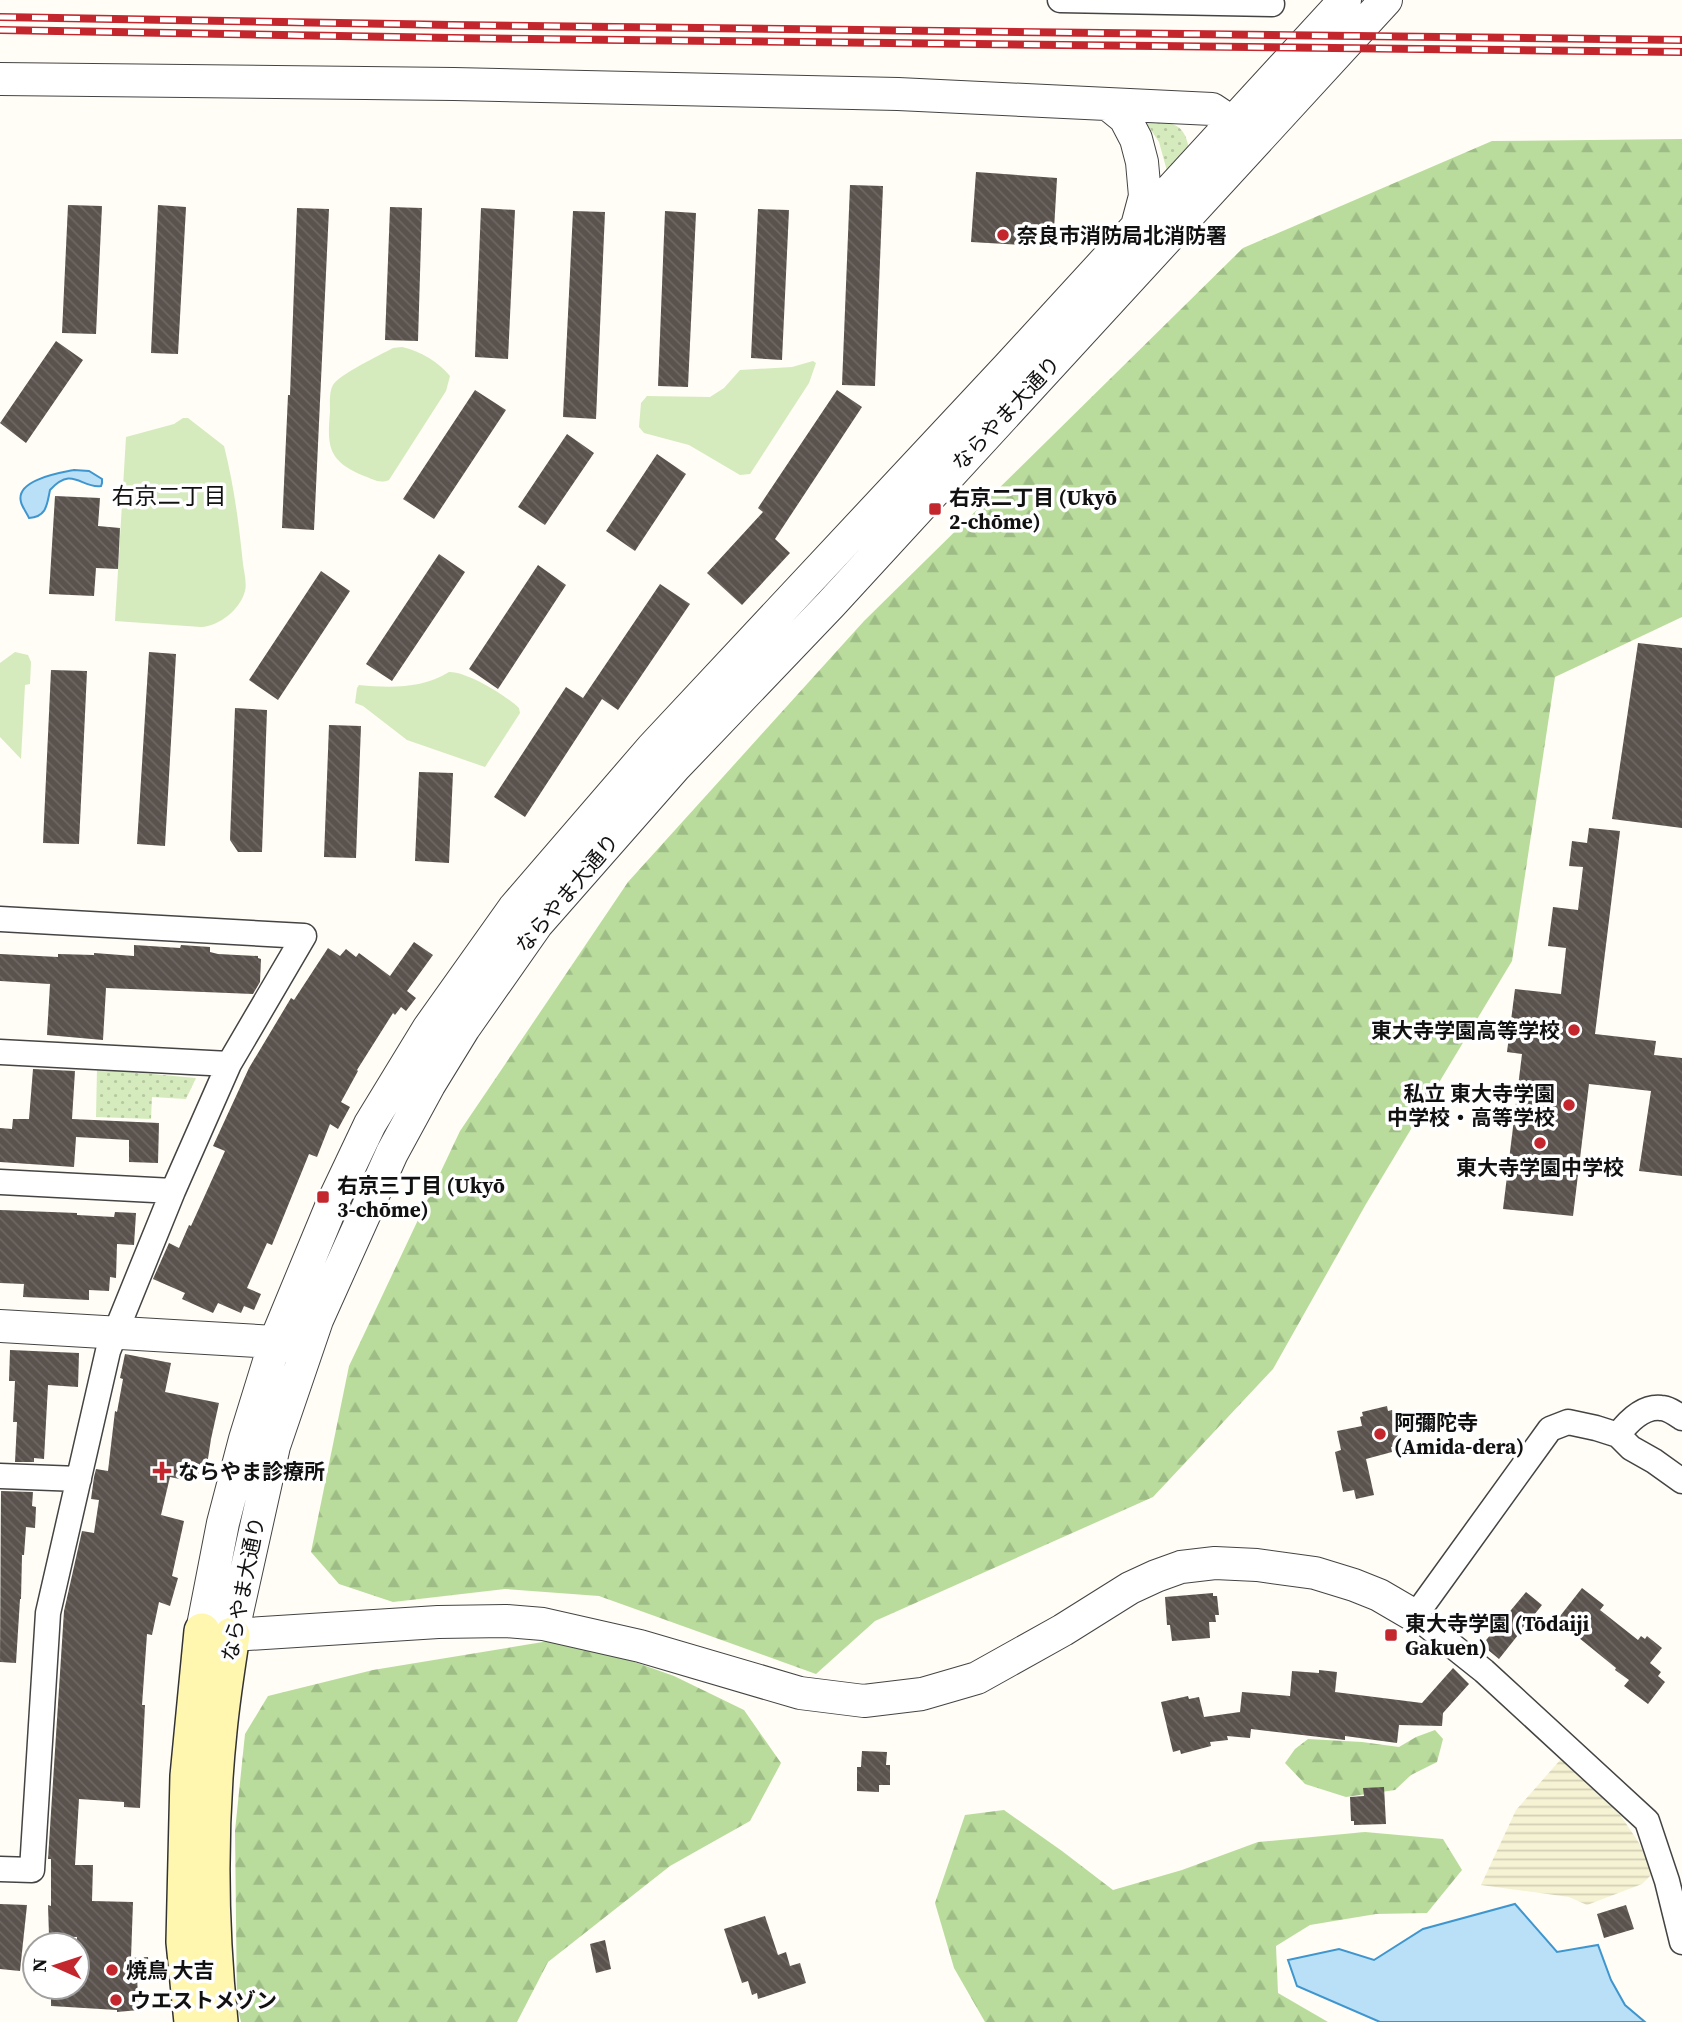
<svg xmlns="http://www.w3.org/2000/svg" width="1682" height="2022" viewBox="0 0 1682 2022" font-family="'Source Serif 4','Noto Sans JP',serif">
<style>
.farmland{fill:url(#farmland-rules)}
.grass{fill:url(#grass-dots)}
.forest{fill:url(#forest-firs)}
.park{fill:#d5ebbd}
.water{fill:#b9e0f7;stroke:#3f96cf;stroke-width:2}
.building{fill:url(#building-back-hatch)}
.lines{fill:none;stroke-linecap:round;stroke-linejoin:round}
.minor-casing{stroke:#444;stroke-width:27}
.tertiary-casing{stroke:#444;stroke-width:34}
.secondary-casing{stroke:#333;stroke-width:38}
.minor{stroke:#fff;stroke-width:24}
.tertiary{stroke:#fff;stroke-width:32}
.secondary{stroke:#fff6b0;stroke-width:35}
.rail-casing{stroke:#c4262e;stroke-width:8}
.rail{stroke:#fff;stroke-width:5;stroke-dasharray:16;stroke-linecap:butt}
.poi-dot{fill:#c4262e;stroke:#fff;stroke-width:2.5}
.labels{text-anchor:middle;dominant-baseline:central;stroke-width:7;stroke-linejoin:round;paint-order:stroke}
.poi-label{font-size:21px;font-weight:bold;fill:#111;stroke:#fff;text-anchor:start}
.street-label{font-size:21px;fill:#111;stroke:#fff}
.neighbourhood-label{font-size:23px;fill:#111;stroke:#fff}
</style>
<defs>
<pattern id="farmland-rules" width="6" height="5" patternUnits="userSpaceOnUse" patternTransform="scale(1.75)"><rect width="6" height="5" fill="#f6f3d4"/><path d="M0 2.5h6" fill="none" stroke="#d2cfb5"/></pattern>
<pattern id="grass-dots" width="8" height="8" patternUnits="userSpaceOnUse" patternTransform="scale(1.75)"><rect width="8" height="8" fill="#d5ebbd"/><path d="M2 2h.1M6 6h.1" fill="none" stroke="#b6c8a1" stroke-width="1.8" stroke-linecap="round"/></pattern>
<pattern id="forest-firs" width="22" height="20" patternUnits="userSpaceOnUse" patternTransform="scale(1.75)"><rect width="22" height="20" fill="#b9dc9c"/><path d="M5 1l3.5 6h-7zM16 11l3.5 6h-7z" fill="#9ebc85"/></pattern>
<pattern id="building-back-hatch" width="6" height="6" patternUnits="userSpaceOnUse" patternTransform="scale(1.75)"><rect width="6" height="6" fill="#5a524d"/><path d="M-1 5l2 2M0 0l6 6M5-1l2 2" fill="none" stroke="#6d6662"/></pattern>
</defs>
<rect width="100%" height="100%" fill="#fffdf5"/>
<path class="farmland" d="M1561 1759 1621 1816 1639 1843 1653 1873 1642 1884 1587 1905 1569 1897 1481 1885 1516 1810Z"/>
<path class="grass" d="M1145 121C1170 123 1184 120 1189 149L1167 171 1159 142Z
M97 1069 196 1078 186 1099 152 1097 151 1119 96 1117Z"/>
<path class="forest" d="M1682 139V617L1555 677 1512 961 1366 1204 1273 1369 1153 1497 875 1621 816 1674 599 1596 505 1589 393 1602 339 1584 311 1552 349 1366 460 1131 628 882 864 621 1243 248 1492 141Z
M567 1638 674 1676 744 1710 781 1763 750 1821 670 1866 548 1962 517 2022H241L237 2006 235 1831 245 1734 268 1696 373 1670Z
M1435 1730 1443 1739 1437 1762 1411 1775 1395 1790 1346 1797 1305 1784 1285 1763 1295 1749 1308 1739 1362 1742 1399 1747 1416 1737Z
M1004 1810 1062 1851 1113 1890 1182 1870 1258 1842 1365 1832 1443 1839 1462 1870 1427 1913 1376 1914 1310 1925 1276 1946 1278 1993 1328 2022H985L954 1968 935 1903 965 1815Z"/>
<path class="park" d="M402 347C420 351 439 362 450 376L446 391 389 480C379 484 373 479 364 476 328 461 327 447 330 412 330 403 329 392 333 385 340 374 380 355 393 348Z
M813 361 816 363 809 383 750 474 740 475 689 445 644 433 639 427 641 403 647 396 710 397 724 388 740 370 792 367Z
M183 418H188L224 446C234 485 239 525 243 564 244 572 247 583 245 591 240 610 219 626 201 627L115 621 126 437 174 424Z
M15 652 28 655 31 662 30 684 25 685 21 759 0 737V663Z
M449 672C466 671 507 696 519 708L520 713 485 767 407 740 363 706 355 703 357 688 359 685C390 688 421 689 449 672Z"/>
<path class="water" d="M74 470 89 471 102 479V483L101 486C81 489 73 465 50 490 47 504 47 517 29 518 27 513 22 507 21 502 15 480 59 473 74 470Z
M1515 1904 1557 1952 1598 1945 1611 1980 1625 2005 1645 2022H1380L1297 1986 1288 1960 1339 1949 1374 1960 1423 1929Z"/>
<path class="building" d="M976 172 1057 178 1053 247 971 242Z
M850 185 883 186 875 386 842 385Z
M68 205 102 206 96 334 62 333Z
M158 205 186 207 178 354 151 353Z
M390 207 422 208 418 341 385 340Z
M297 208 329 209 314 530 282 528 288 395H290Z
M481 208 515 210 508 359 475 357Z
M758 209 789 210 782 360 751 358Z
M573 211 605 212 596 419 563 417Z
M665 211 696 213 688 387 658 386Z
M56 341 83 360 26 443 0 423Z
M475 390 506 410 434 519 403 499Z
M837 390 862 407 775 539 790 553 742 605 707 573 763 512 758 508Z
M567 434 594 453 545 525 518 507Z
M657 454 686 474 635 551 606 531Z
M55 496 100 498 98 526 120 528 118 569 96 568 94 596 49 594Z
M439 554 465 572 392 681 366 664Z
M538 565 566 585 498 689 469 669Z
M321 571 350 591 278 700 249 680Z
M660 584 690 604 618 710 602 699 525 817 494 797 566 687 583 698Z
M1638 643 1682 648V828L1612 819Z
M149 652 176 654 165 846 137 844Z
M51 670 87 671 79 844 43 843Z
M235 708 267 710 262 852H238L230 840Z
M329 725 361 726 356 858 324 857Z
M419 772 453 773 449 863 415 861Z
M1589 828 1620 831 1595 1034 1656 1041 1654 1055 1682 1058V1176L1639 1171 1651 1091 1589 1084 1573 1216 1503 1209 1522 1054 1507 1052 1515 989 1561 994 1566 948 1548 946 1553 907 1578 910 1583 867 1569 866 1572 841 1587 843Z
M414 942 433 955 407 991 416 998 406 1011 401 1007 395 1015 393 1013 357 1070 358 1071 341 1102 350 1107 338 1129 330 1124 317 1157 309 1154 272 1245 267 1243 247 1288 261 1294 254 1310 244 1306 241 1313 218 1303 213 1313 182 1299 185 1293 153 1279 169 1243 179 1248 189 1225 191 1226 225 1151 213 1146 249 1068 291 998 294 1000 328 948 340 956 346 949 356 957 359 953 390 976Z
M134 945 180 948 181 945 210 947V952L218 954 258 956V958L261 959 260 982 253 994 106 988 103 1040 47 1035 50 984 0 981V954L58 957V954L94 955V953L134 956Z
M33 1069 75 1071 72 1119 159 1123 158 1163 129 1162V1140L76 1137 74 1167 0 1162V1128L12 1129 13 1119H29Z
M0 1210 77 1213V1215L114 1217 115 1212 136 1213 134 1245 117 1244 116 1278 110 1277 109 1291 89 1290V1300L23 1297 24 1284 0 1283Z
M10 1350 79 1353 78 1387 48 1385 44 1459 34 1458V1462H15L17 1422H13L15 1381H9Z
M125 1354 171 1363 165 1392 219 1403 211 1439 205 1478 194 1476 193 1482 170 1477 161 1515 184 1521 172 1576 178 1578 170 1606 159 1602 152 1635 147 1634 142 1705H145L140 1808 124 1807V1802L79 1799 75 1865H93L92 1901 133 1902 131 1958 148 1957 150 1977 137 1978 139 2010 117 2012V2010L51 2006V1987H77V1937L49 1936 48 1905 51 1906V1859H48L64 1611 82 1531 94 1533 99 1500 91 1499 94 1477 96 1469 108 1471 115 1411 117 1412 123 1379 120 1378Z
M1387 1406 1388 1411 1392 1410 1401 1445 1391 1447 1392 1452 1366 1459 1374 1495 1356 1499 1354 1490 1343 1492 1335 1452 1341 1450 1337 1431 1362 1426 1360 1417 1363 1416 1362 1412Z
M1 1491 33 1492 32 1506 36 1507 35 1528 26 1527 24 1555H22L21 1599H20L16 1663 0 1662Z
M1582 1588 1604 1605 1600 1610 1638 1640 1641 1636 1645 1639 1647 1636 1662 1648 1650 1663 1661 1672 1658 1676 1665 1682 1648 1704 1624 1686 1629 1680 1615 1670 1616 1668 1557 1620Z
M1526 1592 1542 1605 1499 1659 1482 1645Z
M1213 1593V1596H1217L1219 1615H1215L1216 1622H1209L1210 1638 1172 1641 1170 1625H1167L1165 1597Z
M1453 1668 1469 1684 1443 1713 1442 1726 1399 1725 1397 1743 1345 1736V1740L1251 1729 1250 1738 1227 1736 1228 1740 1210 1742 1211 1746 1181 1754 1180 1750 1173 1752 1161 1702 1188 1696 1189 1699 1199 1697 1204 1717 1240 1712 1242 1692 1290 1696 1292 1671 1319 1673V1670L1337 1672 1335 1692 1422 1703Z
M862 1751 887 1752 886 1765H890V1785H879V1792L857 1791V1767H861Z
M1384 1787 1386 1824 1354 1825V1821H1351L1350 1797 1364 1796 1363 1788Z
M0 1904 27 1905 20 1971 0 1969Z
M1626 1905 1634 1929 1604 1938 1597 1914Z
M765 1916 778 1955 786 1952 790 1966 800 1963 806 1983 758 1999 757 1993 752 1995 748 1981 742 1983 724 1929Z
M605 1940 611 1969 596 1973 590 1944Z"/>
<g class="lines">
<defs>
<path id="minor" d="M1060 0 1272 4
M0 919 304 936 229 1064 173 1191 108 1351 48 1613 32 1870 0 1869
M0 1052 229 1064
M0 1182 173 1191
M1618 1435C1627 1423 1643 1406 1661 1408 1668 1408 1676 1414 1682 1418
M0 1476 79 1479
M1682 1481 1654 1461 1631 1448 1618 1435 1596 1428 1568 1422 1550 1429 1415 1616 1484 1671 1647 1821 1667 1881 1682 1942"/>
<path id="tertiary" d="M1345 0 1008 367 652 748 514 908 428 1029 370 1124 333 1202 275 1342 245 1439 223 1523 202 1631 232 1635 438 1622 506 1621 543 1624 640 1646 800 1693 864 1701 922 1694 977 1678 1063 1630 1130 1588 1156 1576 1181 1567 1215 1563 1257 1565 1315 1573 1354 1585 1379 1595 1415 1616
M0 79 454 84 898 94 1212 109 1233 123 1249 138
M1109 105 1125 118 1136 139 1142 162 1145 196 1137 226
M0 1326 275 1342 295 1349
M232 1635 274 1446 317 1320 392 1153 429 1085 464 1028 537 924 675 767 831 604 1386 0"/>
<path id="secondary" d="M192 2022 184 1942 188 1776 202 1631
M220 2022C210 1926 209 1827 219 1731 222 1699 227 1667 232 1635"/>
</defs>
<use href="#minor" class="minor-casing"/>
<use href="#tertiary" class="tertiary-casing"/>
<use href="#secondary" class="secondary-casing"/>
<use href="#minor" class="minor"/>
<use href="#tertiary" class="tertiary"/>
<use href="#secondary" class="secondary"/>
<defs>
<path id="rail" d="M0 17 452 25 1682 40
M0 30 452 38 1682 52"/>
</defs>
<use href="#rail" class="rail-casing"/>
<use href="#rail" class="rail"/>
</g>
<g class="poi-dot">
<circle cx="1003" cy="235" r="7"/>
<rect x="928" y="502" width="14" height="14" rx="3.5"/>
<circle cx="1574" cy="1030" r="7"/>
<circle cx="1569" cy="1105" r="7"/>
<circle cx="1540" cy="1143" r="7"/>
<rect x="316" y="1190" width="14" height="14" rx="3.5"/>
<circle cx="1380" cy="1434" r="7"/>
<path d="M158.5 1460.5h7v7h7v7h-7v7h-7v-7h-7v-7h7z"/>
<rect x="1384" y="1628" width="14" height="14" rx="3.5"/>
<circle cx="112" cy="1970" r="7"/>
<circle cx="116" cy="2000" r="7"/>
</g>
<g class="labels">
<g class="poi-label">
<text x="1017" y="235">奈良市消防局北消防署</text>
<text x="949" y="497">右京二丁目 (Ukyō<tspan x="949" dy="24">2-chōme)</tspan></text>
<text x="1560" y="1030" text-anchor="end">東大寺学園高等学校</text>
<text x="1555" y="1093" text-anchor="end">私立 東大寺学園<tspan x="1555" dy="24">中学校・高等学校</tspan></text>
<text x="1540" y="1167" text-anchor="middle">東大寺学園中学校</text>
<text x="337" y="1185">右京三丁目 (Ukyō<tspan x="337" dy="24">3-chōme)</tspan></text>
<text x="1394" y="1422">阿彌陀寺<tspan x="1394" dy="24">(Amida-dera)</tspan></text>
<text x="178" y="1471">ならやま診療所</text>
<text x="1405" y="1623">東大寺学園 (Tōdaiji<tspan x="1405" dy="24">Gakuen)</tspan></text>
<text x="126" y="1970">焼鳥 大吉</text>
<text x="130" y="2000">ウエストメゾン</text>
</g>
<g class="street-label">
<text transform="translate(1006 413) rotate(-47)">ならやま大通り</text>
<text transform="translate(567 893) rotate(-50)">ならやま大通り</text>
<text transform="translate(243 1589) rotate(-79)">ならやま大通り</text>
</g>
<g class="neighbourhood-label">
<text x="169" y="496">右京二丁目</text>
</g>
</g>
<g transform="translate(56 1966) rotate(273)"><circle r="33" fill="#ffffff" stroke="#a0a0a0" stroke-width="2"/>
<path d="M0-5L12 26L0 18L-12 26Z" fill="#c4262e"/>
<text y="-10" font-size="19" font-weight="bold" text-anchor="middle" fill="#111111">N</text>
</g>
</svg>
